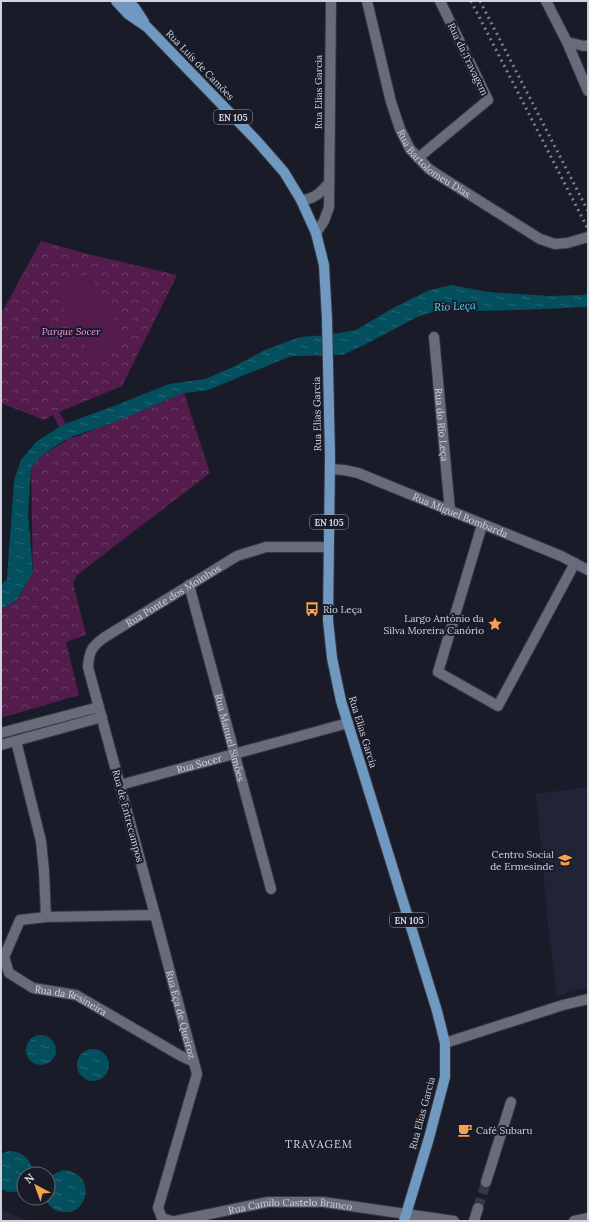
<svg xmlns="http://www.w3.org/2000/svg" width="589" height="1222" viewBox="0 0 589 1222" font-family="Lora,serif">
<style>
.built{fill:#202436}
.park{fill:url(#park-crowns)}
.pitch{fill:#541c4d}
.water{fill:url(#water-ripples)}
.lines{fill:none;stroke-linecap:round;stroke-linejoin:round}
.minor-tunnel{stroke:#343743;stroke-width:10;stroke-dasharray:10 5;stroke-linecap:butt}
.minor-casing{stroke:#363741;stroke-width:12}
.primary-casing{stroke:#363741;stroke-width:12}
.minor{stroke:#676b7a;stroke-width:10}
.primary{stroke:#6f99c1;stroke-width:10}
.rail{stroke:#7c7f89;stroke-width:3;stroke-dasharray:2 4;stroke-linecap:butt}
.labels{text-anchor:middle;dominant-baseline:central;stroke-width:4;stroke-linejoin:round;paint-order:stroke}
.shield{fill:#191c28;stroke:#999ca5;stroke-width:1}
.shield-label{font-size:9px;font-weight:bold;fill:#d0d3db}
.street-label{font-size:10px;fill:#d0d3db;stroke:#191c28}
.park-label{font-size:10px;font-style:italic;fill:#f599e6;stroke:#191c28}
.poi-label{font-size:10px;fill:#d0d3db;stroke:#191c28;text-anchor:start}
.water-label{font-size:11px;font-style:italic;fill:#5ad6f4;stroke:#191c28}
.neighbourhood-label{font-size:11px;letter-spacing:1px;fill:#ced2e3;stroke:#191c28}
</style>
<defs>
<pattern id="park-crowns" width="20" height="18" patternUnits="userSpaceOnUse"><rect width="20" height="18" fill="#541c4d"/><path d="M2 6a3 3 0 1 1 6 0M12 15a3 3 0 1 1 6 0" fill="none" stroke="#6c3c66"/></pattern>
<pattern id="water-ripples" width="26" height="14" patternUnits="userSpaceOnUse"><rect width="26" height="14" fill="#034f5e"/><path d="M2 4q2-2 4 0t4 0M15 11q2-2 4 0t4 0" fill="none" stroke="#276774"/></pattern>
</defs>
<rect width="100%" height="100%" fill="#191c28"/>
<path class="built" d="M588 787V987L557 996 548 926 536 794Z
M1 1210 30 1221H1Z"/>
<path class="park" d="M41 241 92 255 177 275 122 386 59 412 73 438 184 393 210 473 77 575 73 583 86 635 66 642 79 695 1 718V609L17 600 33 572 31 468 41 456 66 441 53 415 44 420 1 403V314Z"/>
<path class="pitch" d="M89 273 127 341 93 360 55 292Z"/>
<path class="water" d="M451 285 488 292 549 296 583 295 588 293V307L518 310 475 311 442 309 417 317 366 344 343 355 291 356 208 390 184 393 112 423 68 438 41 456 31 468 28 514 33 572 17 600 1 609V585L7 579 14 481 21 460 36 442 62 425 114 406 169 384 205 379 235 366 265 350 300 337 327 335 356 330 393 308 427 291Z
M26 1050a15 15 0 1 1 30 0a15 15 0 1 1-30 0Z
M77 1065a16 16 0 1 1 32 0a16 16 0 1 1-32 0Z
M8 1151C22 1151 33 1159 32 1174H24V1188C17 1193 9 1193 1 1189V1154Z
M63 1170C100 1173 87 1221 58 1211 51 1209 48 1204 45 1198H48V1179L52 1175Z"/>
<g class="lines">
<path class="minor-tunnel" d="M478 1208 486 1182"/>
<defs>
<g id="minor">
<path id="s1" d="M367 1 391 102 400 129 410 149 429 169 435 173 540 239 555 244 567 243 588 237"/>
<path d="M546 1 567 42 588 91"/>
<path d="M567 42 584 46 588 45"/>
<path d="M418 158 488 100 440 1"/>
<path d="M301 200C314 200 321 192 329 183"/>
<path d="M316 233 324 221 329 207 331 1"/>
<path id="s2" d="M434 337 450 511"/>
<path id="s3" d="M330 469 344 470 358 473 561 556 588 570"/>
<path d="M482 525 438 672 498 706 575 563"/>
<path id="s4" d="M189 585 271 889"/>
<path d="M1 733 99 707"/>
<path id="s5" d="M16 741 41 841 44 871 46 917 20 920 4 957 9 973 33 988 76 995 181 1056 194 1062"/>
<path d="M1 745 102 717"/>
<path id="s6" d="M120 785 348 723"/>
<path id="s7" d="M155 915 88 667C89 651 92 646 105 637L237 556 266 547H328"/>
<path id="s8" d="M46 917 155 915 197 1074 158 1208 162 1218 171 1221"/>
<path d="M445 1043 563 1005 588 999"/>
<path d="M486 1182 511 1102"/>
<path id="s9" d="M176 1221 268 1202H323L454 1221"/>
<path d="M474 1221 478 1208"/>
<path d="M574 1221 588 1218"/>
</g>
<path id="primary" d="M116 1 128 14 147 27 257 141 284 172 301 200 316 233 324 265 327 319 330 457 328 620 332 658 341 701 437 1011 445 1043V1077L429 1138 404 1221
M128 1 135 8 144 22"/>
</defs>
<use href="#minor" class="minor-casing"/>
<use href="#primary" class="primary-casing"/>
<use href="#minor" class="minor"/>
<use href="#primary" class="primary"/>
<path class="rail" d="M471 1 588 229
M480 1 588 211"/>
</g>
<defs>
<symbol id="bus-bare" viewBox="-9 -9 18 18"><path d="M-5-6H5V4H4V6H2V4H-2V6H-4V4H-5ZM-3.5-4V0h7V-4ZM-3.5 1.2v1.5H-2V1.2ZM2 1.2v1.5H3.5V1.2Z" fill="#fa9f4e" stroke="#191c28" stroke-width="2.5" paint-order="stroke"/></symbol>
<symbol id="sight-bare" viewBox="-9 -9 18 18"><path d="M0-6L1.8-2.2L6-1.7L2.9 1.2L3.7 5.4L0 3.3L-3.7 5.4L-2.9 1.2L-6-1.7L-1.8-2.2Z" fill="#fa9f4e" stroke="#191c28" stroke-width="2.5" paint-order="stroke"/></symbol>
<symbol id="school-bare" viewBox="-9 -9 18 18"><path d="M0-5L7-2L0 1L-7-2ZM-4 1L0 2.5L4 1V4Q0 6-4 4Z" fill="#fa9f4e" stroke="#191c28" stroke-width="2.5" paint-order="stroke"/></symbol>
<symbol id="cafe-bare" viewBox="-9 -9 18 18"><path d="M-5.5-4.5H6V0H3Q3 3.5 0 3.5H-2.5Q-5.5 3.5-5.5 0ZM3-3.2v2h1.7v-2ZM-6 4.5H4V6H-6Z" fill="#fa9f4e" stroke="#191c28" stroke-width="2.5" paint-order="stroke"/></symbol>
</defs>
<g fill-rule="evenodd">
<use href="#bus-bare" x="302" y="599" width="20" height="20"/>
<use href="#sight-bare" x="485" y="614" width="20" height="20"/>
<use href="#school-bare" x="555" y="850" width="20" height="20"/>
<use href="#cafe-bare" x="455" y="1120" width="20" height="20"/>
</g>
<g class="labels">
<g class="shield">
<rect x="214" y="110" width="38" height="14" rx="3"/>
<rect x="310" y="515" width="38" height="14" rx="3"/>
<rect x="390" y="913" width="38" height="14" rx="3"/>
</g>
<g class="shield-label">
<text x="233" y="117">EN 105</text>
<text x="329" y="522">EN 105</text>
<text x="409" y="920">EN 105</text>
</g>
<g class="street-label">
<text transform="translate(468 59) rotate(64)">Rua da Travagem</text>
<text transform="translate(200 65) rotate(46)">Rua Luís de Camões</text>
<text transform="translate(318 92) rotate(-90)">Rua Elias Garcia</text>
<text stroke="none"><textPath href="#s1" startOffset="182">Rua Bartolomeu Dias</textPath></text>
<text transform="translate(317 414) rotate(-91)">Rua Elias Garcia</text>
<text stroke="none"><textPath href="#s2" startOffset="88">Rua do Rio Leça</textPath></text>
<text stroke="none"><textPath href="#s3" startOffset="139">Rua Miguel Bombarda</textPath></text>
<text stroke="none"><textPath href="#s7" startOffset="373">Rua Ponte dos Moinhos</textPath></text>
<text transform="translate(363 732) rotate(73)">Rua Elias Garcia</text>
<text stroke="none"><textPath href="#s4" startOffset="158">Rua Manuel Simões</textPath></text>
<text stroke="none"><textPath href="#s6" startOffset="82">Rua Socer</textPath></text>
<text transform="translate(128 816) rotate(75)">Rua de Entrecampos</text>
<text stroke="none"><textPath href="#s5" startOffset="331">Rua da Resineira</textPath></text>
<text stroke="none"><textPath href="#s8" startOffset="212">Rua Eça de Queiroz</textPath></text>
<text transform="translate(422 1113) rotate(-75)">Rua Elias Garcia</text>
<text stroke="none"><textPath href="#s9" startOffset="116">Rua Camilo Castelo Branco</textPath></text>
</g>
<g class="park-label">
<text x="71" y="331">Parque Socer</text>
</g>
<g class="poi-label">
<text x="323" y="609">Rio Leça</text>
<text x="484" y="618" text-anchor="end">Largo António da<tspan x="484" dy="12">Silva Moreira Canório</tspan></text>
<text x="554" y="854" text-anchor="end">Centro Social<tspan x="554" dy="12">de Ermesinde</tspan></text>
<text x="476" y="1130">Café Subaru</text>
</g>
<g class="water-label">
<text transform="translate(455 306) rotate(-3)">Rio Leça</text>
</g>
<g class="neighbourhood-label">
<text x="319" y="1144">TRAVAGEM</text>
</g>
</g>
<rect width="589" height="1222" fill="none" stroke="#d0d3db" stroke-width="4"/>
<g transform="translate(36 1186) rotate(319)"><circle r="19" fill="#191c28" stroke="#626570"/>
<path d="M0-3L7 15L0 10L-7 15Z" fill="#fa9f4e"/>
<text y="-6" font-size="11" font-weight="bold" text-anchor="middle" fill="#d0d3db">N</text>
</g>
</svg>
